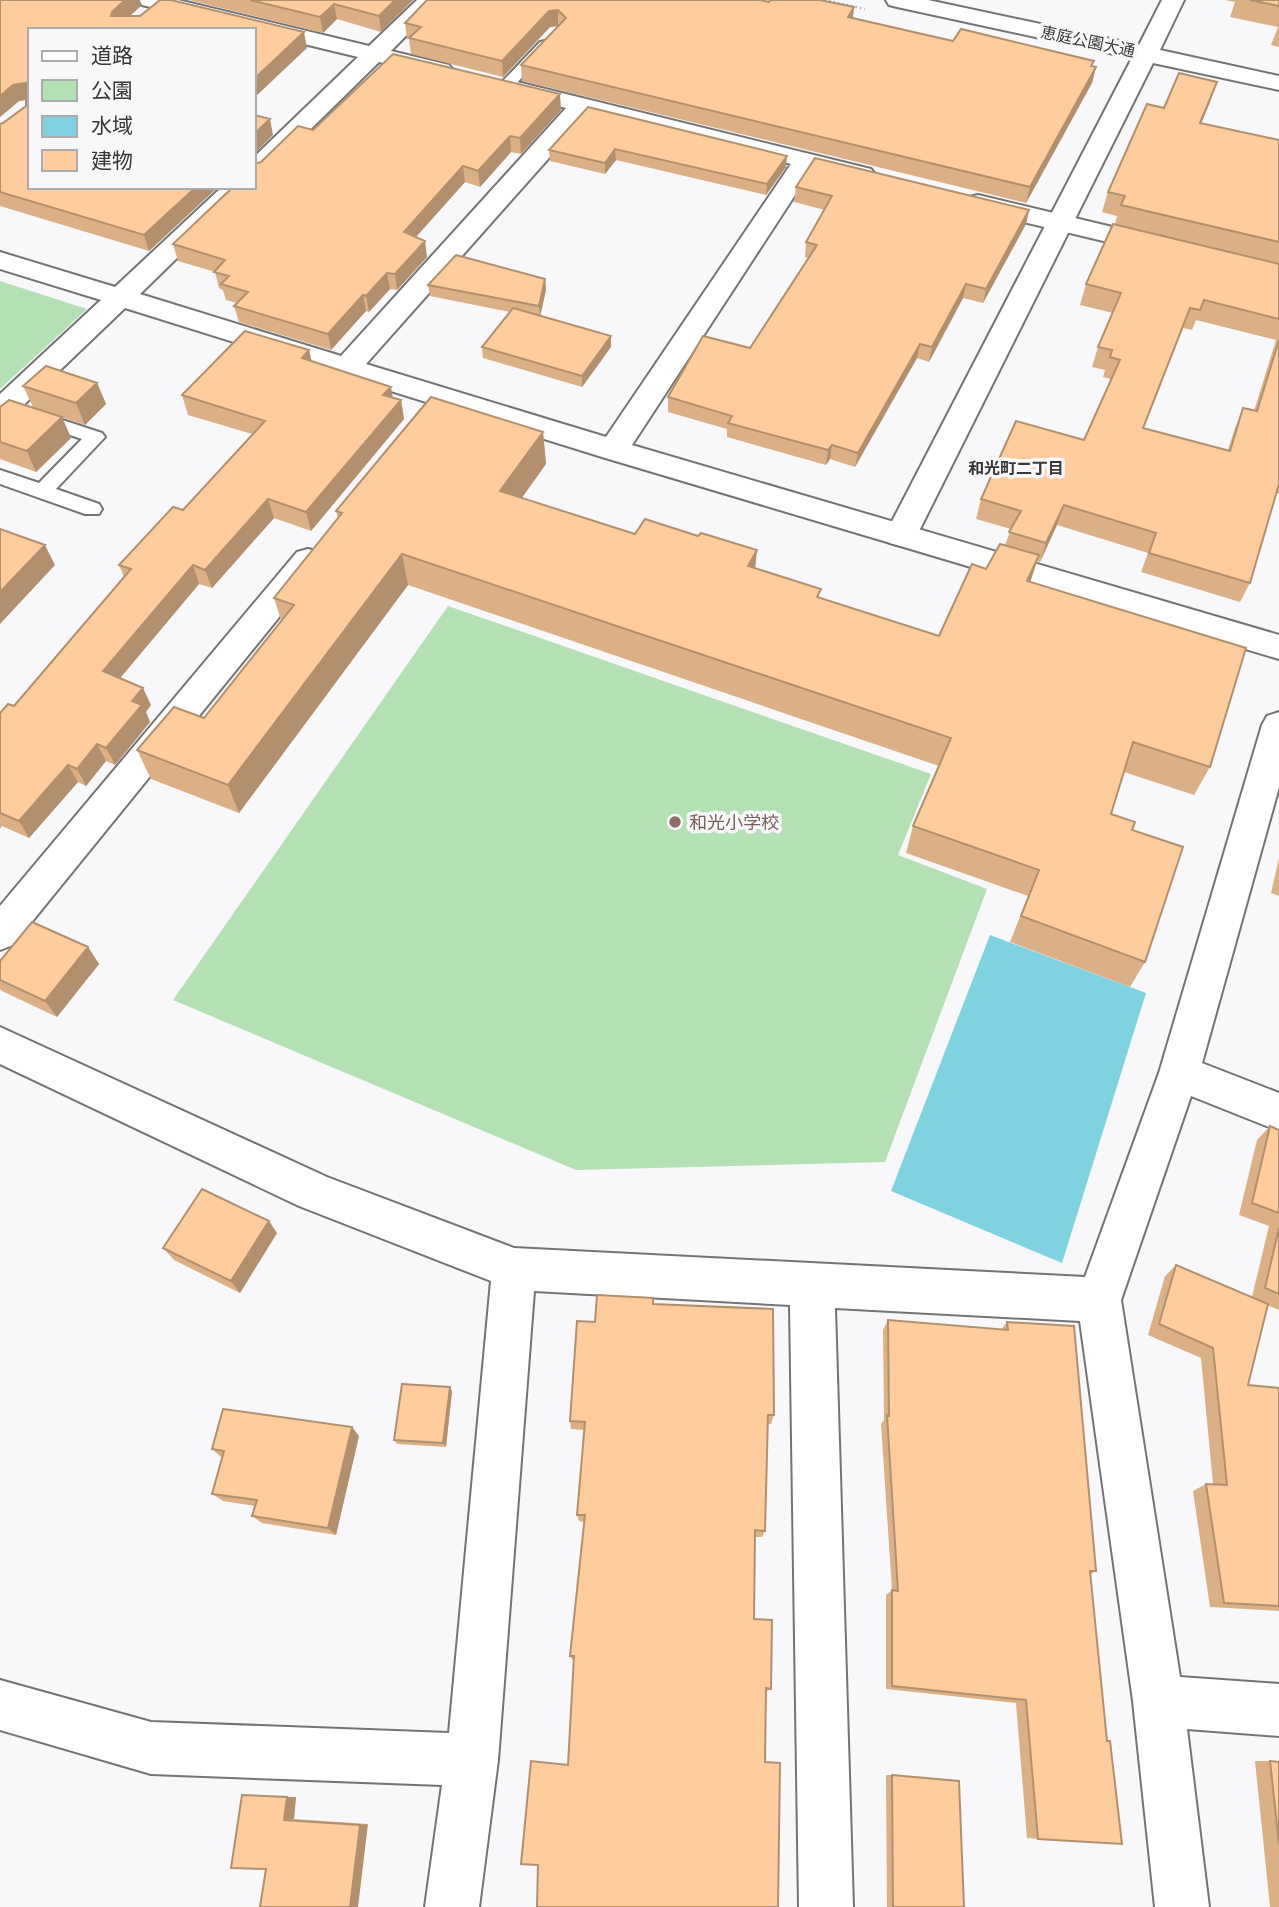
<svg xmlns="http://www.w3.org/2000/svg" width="1279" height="1907" viewBox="0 0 1279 1907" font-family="Quicksand,'Noto Sans JP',sans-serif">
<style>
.green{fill:#b4e1b3}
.water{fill:#7ed2e1}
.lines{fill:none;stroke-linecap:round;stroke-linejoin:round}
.service-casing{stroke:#747475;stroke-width:4}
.minor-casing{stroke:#747475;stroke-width:4}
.tertiary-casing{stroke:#747475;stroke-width:4}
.path{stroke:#949495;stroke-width:2.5;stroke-dasharray:1 3.5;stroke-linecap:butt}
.service{fill:#fff;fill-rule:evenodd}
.minor{fill:#fff;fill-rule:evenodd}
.tertiary{fill:#fff;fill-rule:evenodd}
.wall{fill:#dbb087;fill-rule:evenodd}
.shaded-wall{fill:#b2906e}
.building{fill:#ffcd9d;stroke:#b2906e;stroke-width:2}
.education-dot{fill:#8d6e63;stroke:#f8f8fa;stroke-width:2.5}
.labels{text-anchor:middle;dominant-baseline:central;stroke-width:7;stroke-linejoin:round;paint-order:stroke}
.far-street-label{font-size:16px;fill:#373737;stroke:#f8f8fa}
.far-neighbourhood-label{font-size:16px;font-weight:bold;fill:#373737;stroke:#f8f8fa}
.education-label{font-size:18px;fill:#785e54;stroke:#f8f8fa;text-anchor:start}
</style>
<rect width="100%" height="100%" fill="#f8f8fa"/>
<path class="green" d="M0 281 87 309 0 389Z
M448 606 931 774 898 855 987 889 885 1162 576 1170 173 1000Z"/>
<path class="water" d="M990 935 1146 993 1062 1263 891 1191Z"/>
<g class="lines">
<defs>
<path id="service" d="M545 41 550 42 552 45 550 48 511 89H501L498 86 501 83 540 42Z
M35 411 102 433 105 437 56 489 99 504 102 509 99 514H85L0 484V470L39 483 82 439 28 421 26 417 28 413Z"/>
<path id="minor" d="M139 0H178L369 46 417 0H441L391 51 449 65 453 70 449 75 441 77 379 62 272 167 263 170 254 167V157L358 57 142 5Z
M509 80 871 169 875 174 871 179 862 182 812 169 632 445 1279 635V659L602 457 125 308 10 418 0 421V394L101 300 0 269V252L115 287 222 187H250L140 294 341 356 566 108 500 92 497 87 500 82ZM588 114 791 164 606 437 366 364Z
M978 195 1167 240 1171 246 1167 252 1158 254 969 209 965 203 969 197Z
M308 549 319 552 324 560 319 568 13 945 0 950V906L297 552Z
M1279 712V787L1202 1063 1279 1093V1131L1191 1096 1121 1300 1180 1677 1279 1684V1736L1187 1729 1209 1907H1155L1133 1701 1080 1321 835 1308 853 1907H799L790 1305 534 1291 498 1760 479 1907H425L442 1785 151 1774 0 1730V1680L151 1722 449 1733 491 1281 299 1206 0 1064V1027L327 1177 514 1248 1085 1277 1159 1073 1262 725 1267 716Z"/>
<path id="tertiary" d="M886 0H928L1139 45 1162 0H1184L1160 50 1279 76V90L1153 63 917 535 912 543 901 546 890 543 885 535 1132 58 897 7 889 5Z"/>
</defs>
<use href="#service" class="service-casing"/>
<use href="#minor" class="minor-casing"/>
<use href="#tertiary" class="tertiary-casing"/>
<path class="path" d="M825 0 865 9"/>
<use href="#service" class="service"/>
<use href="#minor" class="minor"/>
<use href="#tertiary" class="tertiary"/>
</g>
<path class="wall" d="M0 0 141 6 130 16 307 48 30 30 218 187 149 251 0 206V124L3 123 26 106V100L19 101 0 117Z
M189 0H413L381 32 337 19 323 33Z
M427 0 769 2 854 7 853 18 953 41 1096 67 1092 83 1026 203 522 81 521 65 558 26 550 27 503 77 411 54 409 39H407L405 23Z
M1225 0H1279V47L1271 45 1278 27 1230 17 1235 2Z
M1210 102 1201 123 1279 140V494L1276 493 1250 583 1240 602 1141 572 1148 553 1057 525 1040 562 1037 561 1030 582 1210 767 1194 795 1124 772 1111 814 1132 830 1145 962 1130 987 1010 942 1028 896 906 853 913 826 939 766 408 585 239 813 151 779 137 750 204 718 281 620 274 598 338 518 336 511 543 432 546 464 521 498 635 534 755 569 819 598 939 636 986 569 1005 545 1011 529 976 519 981 499 1084 440 1111 379 1103 377 1105 370 1092 367 1098 347 1113 313 1080 305 1086 284 1115 224 1117 216 1102 212 1108 192 1164 108ZM1196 320 1276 340 1254 411 1243 408 1235 428 1228 450 1144 428 1183 328 1192 330Z
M588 107 786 167 766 195 616 160 605 174 550 161 549 150Z
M561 110 521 154 511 152 480 187 465 182 416 237 427 257 397 290 390 289 369 312 366 311 331 350 239 322 234 306 237 303 226 300 223 290 219 288 215 272 178 261 173 244 261 162 313 130Z
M796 187 1029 210 1026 224 983 303 963 298 929 362 917 358 855 467 830 459 826 465 727 437V429L668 412V397L750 348 808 258 805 257 806 242 825 210 794 202Z
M545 279 546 290 540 316 611 347 582 387 483 358 482 347 510 312 430 296 428 285Z
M312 361 393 398 401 400 404 419 311 531 274 518 212 588 199 584 120 678 151 705 146 712 150 722 115 765 106 761 86 786 78 782 29 838 2 826 0 829V713L14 706 124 577 119 565 183 510 252 434 188 415 182 395Z
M97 383 106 404 85 425 62 417 71 438 36 472 0 459V407H33L23 386Z
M1279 858V896L1271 893Z
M88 947 99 964 57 1017 2 991 0 989V961Z
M1270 1126 1279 1130V1310L1267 1305 1248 1385 1279 1388V1611L1210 1607 1193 1491 1206 1484H1213L1201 1358 1148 1335 1165 1276 1176 1265 1252 1297 1269 1226 1239 1215 1257 1140Z
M277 1233 240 1293 174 1260 163 1248Z
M653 1304 774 1415 771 1424H768L765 1531 762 1537H755L754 1619 771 1689 767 1691 568 1765 574 1660 572 1659 570 1656 584 1522 579 1521 577 1515 584 1430 571 1429 570 1421 595 1322Z
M888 1320 1001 1330 1007 1322 1096 1571 1091 1574 1038 1839 1027 1838 1016 1703 886 1689V1595L892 1590 881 1424 884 1420 883 1330Z
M452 1391 446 1447 397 1444 394 1440Z
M359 1436 336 1535 262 1523 252 1516 255 1506 223 1501 212 1494 222 1458 212 1449Z
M1255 1761H1270L1279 1762V1907H1270Z
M886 1775H892L964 1907H887Z
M242 1795 296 1797 294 1819 368 1824 266 1869Z"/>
<path class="shaded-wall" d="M125 0H140L141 6 116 28 111 16 112 12Z
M395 0H413L381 32 379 16Z
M334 4 337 19 323 33 320 17Z
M854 7 852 23 848 17Z
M558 10V26L550 27 503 77 502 61 549 11Z
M304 32 307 48 254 98V79Z
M1096 67 1092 83 1026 203 1030 187Z
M1217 82 1210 102 1193 143 1200 123Z
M26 83 30 99 19 101 0 117V96L13 85Z
M560 94 561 110 521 154 520 138Z
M270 119 273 135 254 154V134Z
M510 136 511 152 480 187 478 171Z
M615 149 616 160 605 174V163Z
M787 156 786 167 766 195 767 184Z
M463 166 465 182 406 248 404 232Z
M196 187H218L149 251 144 235Z
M1029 210 1026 224 983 303 986 289Z
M425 241 427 257 397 290 395 274Z
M387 273 390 289 369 312 366 296Z
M545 279 546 290 540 317 539 306Z
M966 284 963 298 929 362 932 347Z
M363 295 366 311 331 350 328 334Z
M611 336V347L582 387V376Z
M920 344 917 358 855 467 858 453Z
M309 350 314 370 302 358Z
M97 383 106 404 85 425 76 403Z
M391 387 394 406 383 395Z
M401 400 404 419 311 531 306 512Z
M62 417 71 438 36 472 27 451Z
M543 432 546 464 504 523 500 491Z
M832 445 830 459 826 465 828 450Z
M268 499 274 518 212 588 205 570Z
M1064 505 1057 525 1040 562 1046 543Z
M45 545 55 565 0 624V592Z
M757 550 754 581 748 566Z
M402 554 408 585 239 813 228 785Z
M1039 555 1029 586 1027 581Z
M193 565 199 584 111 689 103 671Z
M143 688 151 705 146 712 150 722 115 765 106 748 132 701Z
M97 744 106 761 86 786 77 769Z
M68 765 78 782 29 838 19 821Z
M88 947 99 964 57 1017 45 1001Z
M269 1221 277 1233 240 1293 231 1281Z
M450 1387 452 1391 446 1447 443 1443Z
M352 1427 359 1436 336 1535 328 1528Z
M287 1797H296L294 1819 284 1820Z
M368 1824 358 1907H350L360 1825Z"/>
<path class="building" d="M0 0H125L112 12 111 16H140L160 0H171L304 32 254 79V30H30V187H196L144 235 0 192V124L3 123 26 106V83L13 85 0 96Z
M250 0H395L379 16 334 4 320 17Z
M427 0H761L769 2 770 0H820L854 7 848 17 953 41 961 29 1094 61 1091 66 1096 67 1030 187 521 65 566 18 558 10 549 11 502 61 409 38 421 27 405 23Z
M1250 0H1279V6Z
M393 54 560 94 520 138 510 136 478 171 463 166 404 232 425 241 395 274 387 273 366 296 363 295 328 334 234 306 248 292 221 284 229 276 214 272 225 260 173 244 233 187H254V164L261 162 298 126 313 130Z
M1179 73 1217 82 1200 123 1279 140V242L1121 205 1125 196 1108 192 1147 104 1164 108Z
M588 107 787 156 767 184 615 149 605 163 549 150Z
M254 115 270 119 254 134Z
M815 158 1029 210 986 289 966 284 932 347 920 344 858 453 832 445 828 450 728 423 732 416 668 397 703 336 750 348 817 245 806 242 832 196 796 187Z
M1113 224 1279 264V319L1204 300 1200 310 1190 308 1143 428 1230 451 1243 408 1257 411 1279 340V484L1250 583 1149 553 1156 533 1064 505 1046 543 1009 532 1021 511 981 499 1016 421 1084 440 1120 360 1110 357 1112 350 1098 347 1121 293 1086 284Z
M456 255 545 279 539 306 428 285Z
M513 308 611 336 582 376 482 347Z
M245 331 309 350 302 358 391 387 383 395 401 400 306 512 268 499 205 570 193 565 103 671 143 688 132 701 142 705 106 748 97 744 77 769 68 765 19 821 0 813V713L8 704 14 706 131 569 119 565 173 507 183 510 265 421 182 395Z
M46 366 97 383 76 403 23 386Z
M431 397 543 432 500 491 635 534 645 519 698 536 701 533 757 550 748 566 821 589 817 597 939 636 972 564 986 569 1000 544 1039 555 1027 581 1246 648 1210 767 1133 742 1111 814 1135 822 1132 830 1183 847 1145 962 1021 916 1039 870 913 826 951 738 402 554 228 785 137 750 174 707 204 718 294 605 274 598 342 513 336 511Z
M9 400 62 417 27 451 0 442V407Z
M0 529 45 545 0 592Z
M32 922 88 947 45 1001 0 980V961Z
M1270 1126 1279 1130V1213L1252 1203Z
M202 1189 269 1221 231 1281 163 1248Z
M1279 1228V1294L1265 1288Z
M1176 1265 1268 1304 1248 1385 1279 1388V1606L1224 1603 1206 1484 1227 1485 1213 1348 1159 1324Z
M597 1295 653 1298V1304L773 1309 774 1415H768L765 1531 755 1530 754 1619 772 1620 771 1689 766 1688 765 1762 780 1763 778 1907H537L538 1865 521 1864 531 1761 568 1765 574 1656H570L585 1515H577L585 1422 570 1421 577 1321 595 1322Z
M888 1320 1008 1330 1007 1322 1074 1326 1096 1571H1090L1107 1741H1110L1122 1844 1038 1839 1026 1700 892 1686V1590L898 1591 887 1415 889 1416Z
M402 1384 450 1387 443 1443 394 1440Z
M223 1409 352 1427 328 1528 252 1516 257 1500 212 1494 224 1451 212 1449Z
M1270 1761 1279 1762V1844Z
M892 1775 959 1781 964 1907H893Z
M242 1795 287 1797 284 1820 360 1825 350 1907H260L266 1869 231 1868Z"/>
<circle class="education-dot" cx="675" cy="822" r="7"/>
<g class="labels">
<g class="far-street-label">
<text transform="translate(1088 41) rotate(12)">恵庭公園大通</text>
</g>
<g class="far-neighbourhood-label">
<text x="1016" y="468">和光町二丁目</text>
</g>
<g class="education-label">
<text x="689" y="822">和光小学校</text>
</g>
</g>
<rect x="28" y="28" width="228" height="161" fill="#f8f8fa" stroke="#ababac" stroke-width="2"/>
<rect x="42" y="51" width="35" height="10" fill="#ffffff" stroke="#ababac" stroke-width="2"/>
<text x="91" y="63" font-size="21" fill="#373737">道路</text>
<rect x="42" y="80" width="35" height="21" fill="#b4e1b3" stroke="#ababac" stroke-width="2"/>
<text x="91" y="98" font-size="21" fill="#373737">公園</text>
<rect x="42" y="116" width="35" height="21" fill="#7ed2e1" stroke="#ababac" stroke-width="2"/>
<text x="91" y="133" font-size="21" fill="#373737">水域</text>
<rect x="42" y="150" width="35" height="21" fill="#ffcd9d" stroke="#ababac" stroke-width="2"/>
<text x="91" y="168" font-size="21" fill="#373737">建物</text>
</svg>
